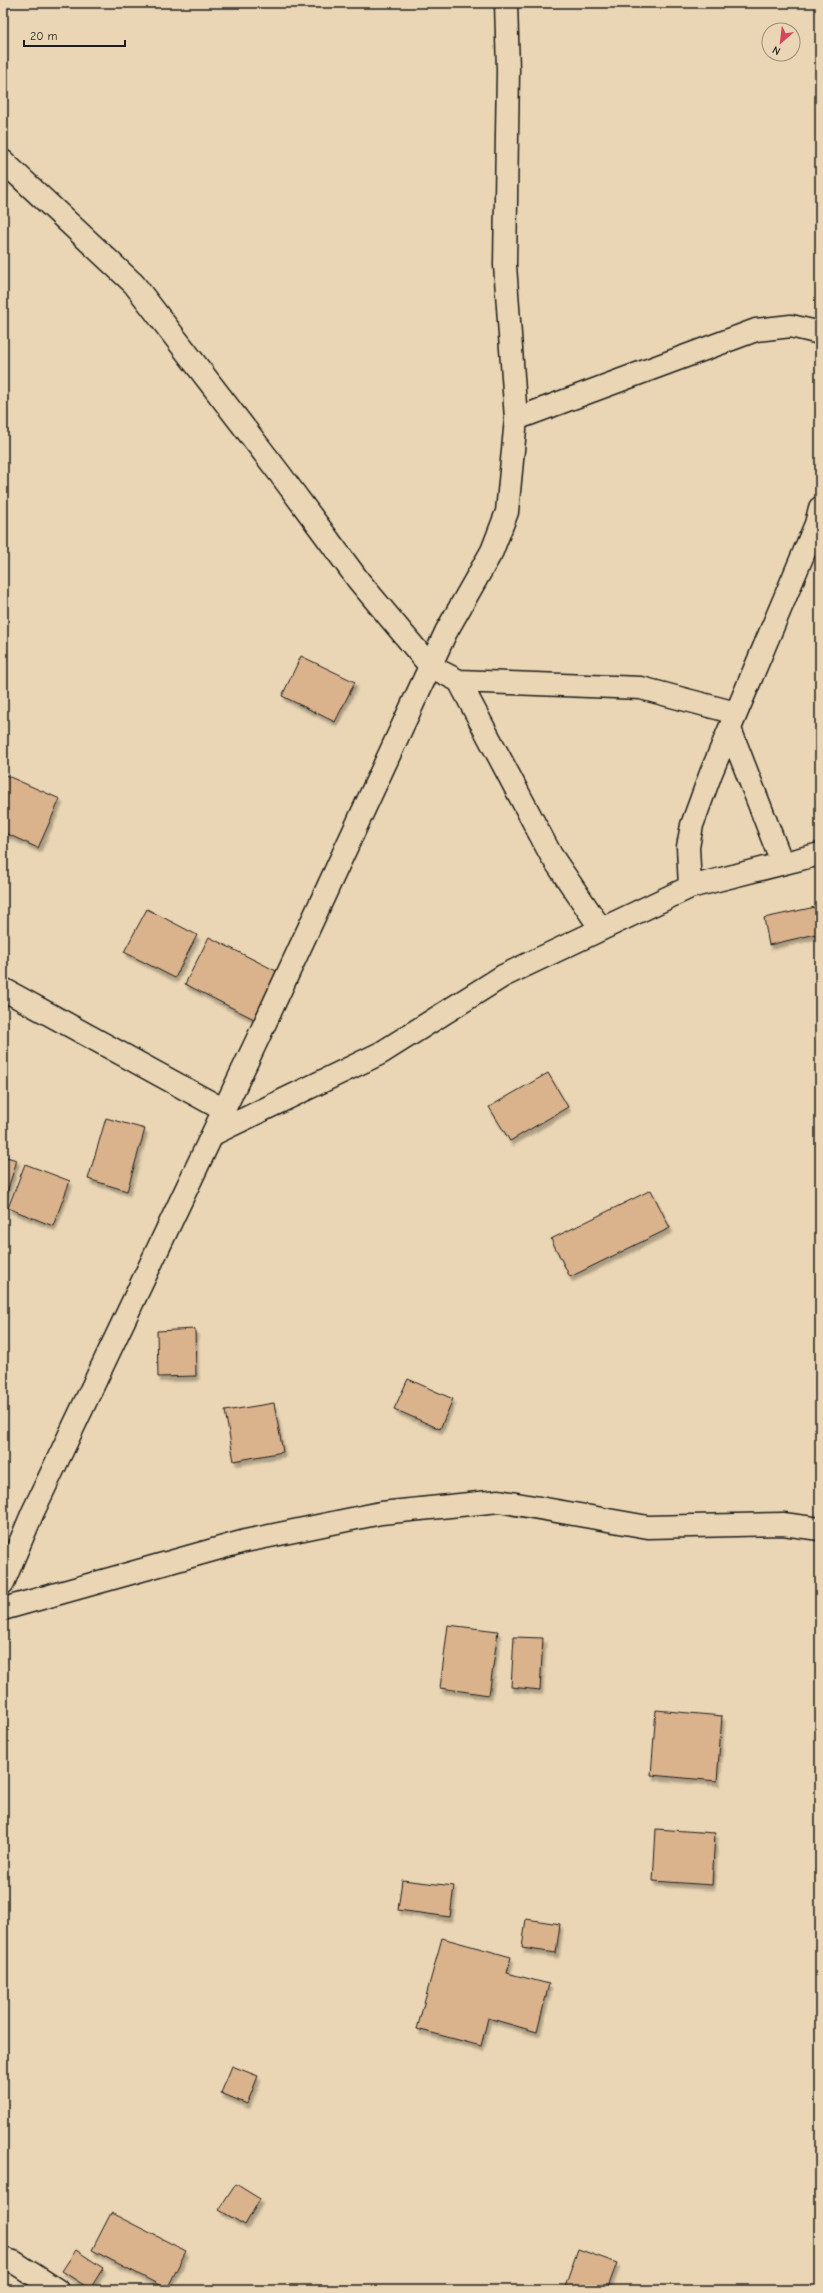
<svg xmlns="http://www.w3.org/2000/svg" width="823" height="2293" viewBox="0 0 823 2293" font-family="'Comic Neue',sans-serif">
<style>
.building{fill:#dab38d;stroke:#1c1c1c;filter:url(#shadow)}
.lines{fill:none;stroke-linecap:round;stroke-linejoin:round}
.street-casing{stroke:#1c1c1c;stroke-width:25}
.street{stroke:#ead6b4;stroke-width:22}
</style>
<defs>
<filter id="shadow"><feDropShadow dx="2.5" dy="4.5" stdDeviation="1" flood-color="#0004"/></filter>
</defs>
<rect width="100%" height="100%" fill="#ead6b4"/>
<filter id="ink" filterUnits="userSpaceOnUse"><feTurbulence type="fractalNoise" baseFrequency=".025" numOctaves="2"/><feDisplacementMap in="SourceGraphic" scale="8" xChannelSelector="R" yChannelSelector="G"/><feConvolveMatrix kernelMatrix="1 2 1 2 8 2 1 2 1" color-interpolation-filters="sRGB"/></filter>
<g filter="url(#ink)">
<path class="building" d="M301 656 355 682 335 722 282 696Z
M3 774 60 799 38 848 3 832Z
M820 906V933L769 945 764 918Z
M147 909 197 935 175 978 124 952Z
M209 937 278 972 254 1019 185 984Z
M548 1073 568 1107 510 1141 489 1107Z
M106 1118 145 1129 127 1191 88 1179Z
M3 1156 17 1160 3 1205Z
M25 1164 70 1181 53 1226 8 1208Z
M651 1190 670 1228 570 1277 551 1239Z
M195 1329 196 1376 158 1377 157 1331Z
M408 1379 453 1399 440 1429 394 1409Z
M274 1403 283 1452 234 1461 225 1411Z
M448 1625 498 1631 489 1695 440 1688Z
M514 1637 543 1638 540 1690 511 1687Z
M656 1710 722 1716 717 1781 651 1775Z
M656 1829 715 1833 712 1885 653 1881Z
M402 1880 454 1886 450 1917 398 1910Z
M526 1919 560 1924 556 1953 522 1948Z
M442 1938 511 1957 507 1973 549 1984 537 2032 488 2018 481 2046 417 2029Z
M232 2066 258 2076 247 2104 221 2093Z
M236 2184 260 2199 245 2225 219 2210Z
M111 2213 186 2251 167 2289 92 2250Z
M578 2249 617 2263 607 2290H564Z
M76 2250 103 2268 90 2289 62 2271Z"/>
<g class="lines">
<defs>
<path id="street" d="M3 161 134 284 280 474 359 581 430 666 459 681 641 688 736 713
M516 419 756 330 791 326 820 333
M459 681 551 855 601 929
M730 729 782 863
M690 887 688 847 692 825 711 773 816 524 820 508
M3 989 224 1110
M213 1134 381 1053 503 976 690 887 820 854
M3 1583 33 1512 259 1036 446 632 492 551 507 512 516 419 505 265 508 70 506 3
M3 1609 245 1541 381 1513 499 1501 648 1527 783 1524 820 1529
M3 2259 14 2262 57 2290"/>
</defs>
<use href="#street" class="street-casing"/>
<use href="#street" class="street"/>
</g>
</g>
<rect width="823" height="2293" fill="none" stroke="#ead6b4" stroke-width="16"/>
<rect x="8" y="8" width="807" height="2277" fill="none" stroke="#1c1c1c" stroke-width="1.5" filter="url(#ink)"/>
<g transform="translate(781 42) rotate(208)"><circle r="19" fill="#ead6b4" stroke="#988c77"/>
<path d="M0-3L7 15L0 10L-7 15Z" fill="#d1495b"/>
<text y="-6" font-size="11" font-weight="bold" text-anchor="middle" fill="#1c1c1c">N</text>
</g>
<path d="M24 40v6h101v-6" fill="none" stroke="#1c1c1c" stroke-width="2"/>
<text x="30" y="40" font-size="12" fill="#1c1c1c" stroke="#ead6b4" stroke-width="3" paint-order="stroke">20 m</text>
</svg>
